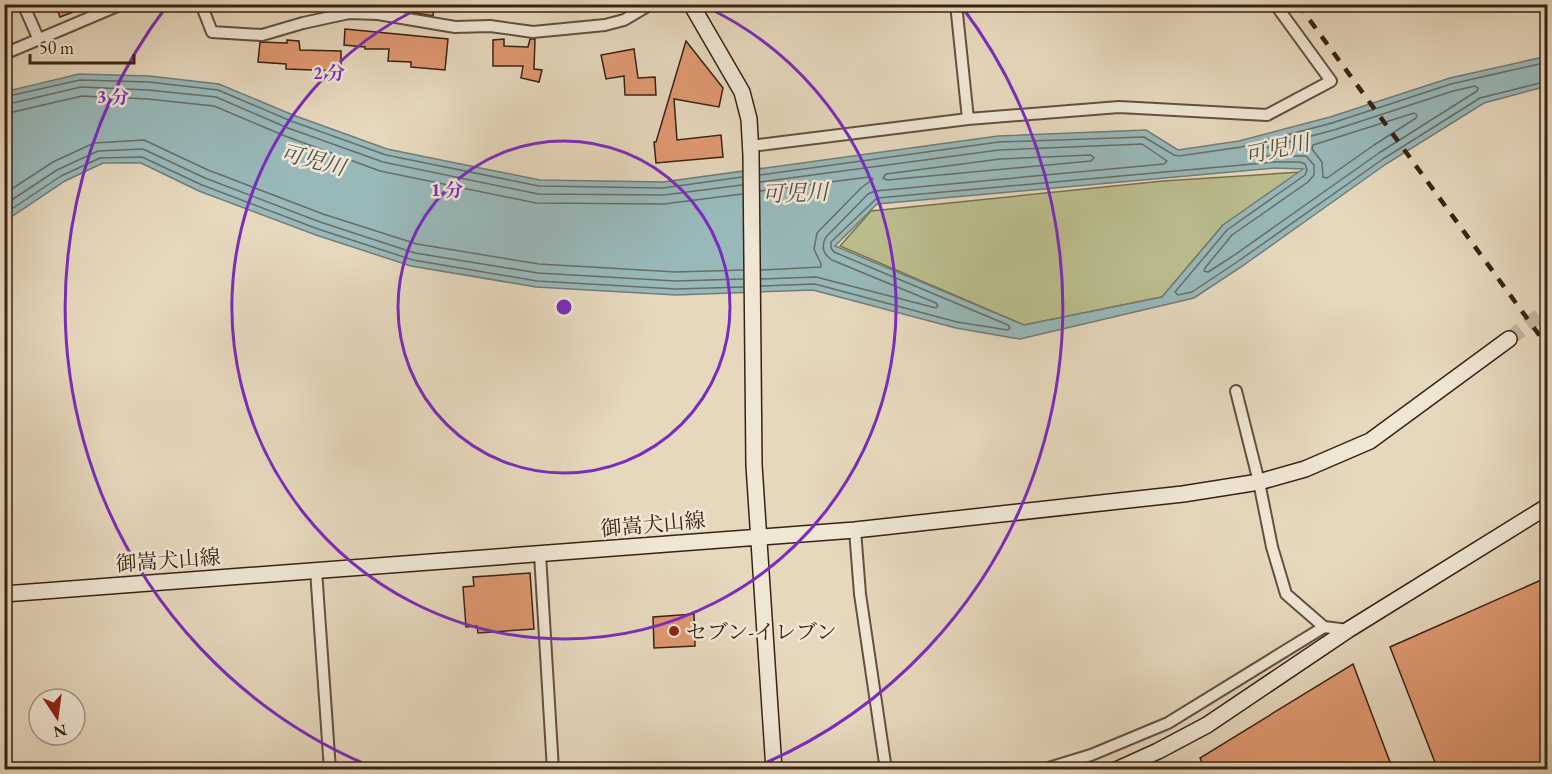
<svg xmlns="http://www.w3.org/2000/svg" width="1552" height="774" viewBox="0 0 1552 774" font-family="'EB Garamond','Noto Serif JP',serif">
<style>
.green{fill:#bbbd8d;stroke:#7a7050;stroke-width:1.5}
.water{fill:#98b8b9;stroke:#727c77;stroke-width:1.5;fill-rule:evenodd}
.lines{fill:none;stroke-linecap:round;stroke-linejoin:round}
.shore{stroke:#686d66;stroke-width:1.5}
.building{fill:#e09871;stroke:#392213;stroke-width:1.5}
.secondary-tunnel{stroke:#c3b49b;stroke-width:15;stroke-dasharray:15 8;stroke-linecap:butt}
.street-casing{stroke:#64503e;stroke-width:14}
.secondary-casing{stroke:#392213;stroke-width:18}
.street{stroke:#efe6d4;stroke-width:10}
.secondary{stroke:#efe6d4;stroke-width:15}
.rail{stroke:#392213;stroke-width:4.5;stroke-dasharray:10 10;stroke-linecap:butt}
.ring{fill:none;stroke:#7b2cbf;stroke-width:3}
.poi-dot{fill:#8f2418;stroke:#efe6d4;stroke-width:2}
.labels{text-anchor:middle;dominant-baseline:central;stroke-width:5;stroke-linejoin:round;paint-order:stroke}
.street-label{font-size:21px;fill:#392213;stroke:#efe6d4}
.poi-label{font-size:21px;fill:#392213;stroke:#efe6d4;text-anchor:start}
.water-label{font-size:22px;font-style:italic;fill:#564f45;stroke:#efe6d4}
.centre{fill:#7b2cbf;stroke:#efe6d4;stroke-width:3}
.ring-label{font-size:18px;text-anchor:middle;font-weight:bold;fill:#7b2cbf;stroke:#efe6d4;stroke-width:5;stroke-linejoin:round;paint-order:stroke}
</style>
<rect width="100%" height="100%" fill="#e6d8bd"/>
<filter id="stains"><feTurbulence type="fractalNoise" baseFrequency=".00333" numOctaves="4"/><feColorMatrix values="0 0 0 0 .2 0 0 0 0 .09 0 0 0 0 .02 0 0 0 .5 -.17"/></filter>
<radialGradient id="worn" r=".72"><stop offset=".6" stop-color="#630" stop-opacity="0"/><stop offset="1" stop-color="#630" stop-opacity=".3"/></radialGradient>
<path class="green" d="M1301 172 1223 225 1162 297 1024 325 840 246 871 211 1163 181Z"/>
<path class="water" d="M1548 56 1547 86 1484 103 1386 164 1241 267 1194 298 1020 339 956 328 813 290 676 295 536 287 411 266 316 235 199 191 141 163H103L65 181 5 221 4 92 79 74 149 76 219 84 293 115 387 149 540 180 663 182 998 136 1146 130 1178 150 1239 141 1330 117 1450 78ZM1274 168 1303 169 1223 225 1162 297 1024 325 835 246 877 204Z"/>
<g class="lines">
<path class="shore" d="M1475 86 1478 88 1477 91 1379 153 1233 256 1208 272 1204 271 1205 268 1232 235 1308 182 1314 175V165L1306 156H1259L1257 153 1258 150 1334 130 1453 91Z
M4 97 80 80 149 82 218 90 291 121 386 155 539 186 663 188 742 177
M4 105 81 87 148 90 216 97 288 128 383 162 538 194 664 195 742 185
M1414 113 1417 115 1416 118 1374 145 1327 178 1323 177 1322 162 1312 149 1313 145Z
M4 114 82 96 148 99 214 106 285 136 380 171 536 203 664 204 742 194
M1091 155 1094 158 1091 161 887 180 883 178 886 174 1000 159Z
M760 175 999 142 1144 137 1174 155 1179 156 1241 147 1332 123 1451 84 1548 62
M760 182 999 150 1142 144 1167 161 1164 164 875 191 868 194 826 237C821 246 823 254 832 260L936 303 938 306 936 308 816 277 761 279
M760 191 869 177 873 179 861 188 817 233 814 249 821 264V267L761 270
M4 194 53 162 94 143 144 140 208 170 323 214 417 244 539 264 676 272 743 270
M4 205 57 170 98 151 143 149 205 178 320 222 415 253 538 273 676 281 743 279
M4 214 61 176 100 158 142 157 202 185 318 229 413 260 537 281 676 289 743 287
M761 286 815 284 957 322 1008 330 1010 328 1008 325 834 252 831 248V242L877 198 1274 162H1300L1305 164 1307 170 1305 175 1227 230 1175 292 1178 295 1192 292 1237 262 1383 159 1480 98 1548 81"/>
</g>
<path class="building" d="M55 4H91V5L60 17Z
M410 4H434L433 16 410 12Z
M345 29 448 39 445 70 411 67V62L388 61 389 49H365V47L344 45Z
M504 39V46L528 47 530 39H535L534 69 542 70 539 82 521 78 523 66H493V40Z
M287 40 299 41 300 50 341 51V71L286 69V64L258 62 260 42 287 43Z
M686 41 723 88 719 107 674 99 677 140 721 135 723 157 656 163 654 142H656Z
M634 49 638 78 655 77 656 95H625L624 76 606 79 601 55Z
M530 573 534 629 478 633 477 626 466 627 463 587 474 586 473 577Z
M1548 577V770H1438L1390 647Z
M694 614 695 646 654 648 653 617Z
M1353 664 1393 770H1205L1200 758Z"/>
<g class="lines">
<path class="secondary-tunnel" d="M1509 339 1548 309"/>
<defs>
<path id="street" d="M23 4 39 40
M201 4 212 32 262 35 303 23 349 13 378 14 455 27 490 26 533 32 605 25 624 20 651 4
M956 4 968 119
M4 54 122 4
M751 146 968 119 1119 107 1267 115 1331 81 1275 4
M1236 391 1259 482 1272 547 1286 594 1324 627 1348 630
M855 530 860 594 886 770
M540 554 553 770
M316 570 330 770
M1042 770 1091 755 1168 723 1324 627"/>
<path id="secondary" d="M691 4 742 92 749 119 751 155 754 465 774 770
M4 594 855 530 1183 494 1259 482 1305 469 1370 441 1509 339
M1116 770 1158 751 1207 725 1348 630 1548 506"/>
</defs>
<use href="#street" class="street-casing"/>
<use href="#secondary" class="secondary-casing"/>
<use href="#street" class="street"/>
<use href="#secondary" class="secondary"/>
<path class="rail" d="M1298 4 1548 347"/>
</g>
<g class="ring">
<circle cx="564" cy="307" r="166"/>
<path d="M702 5A332 332 0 1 1 426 5"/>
<path d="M377 769A498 498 0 0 1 166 7M962 7A498 498 0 0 1 751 769"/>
</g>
<circle class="poi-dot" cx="674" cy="631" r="6"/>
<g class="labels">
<g class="street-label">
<text transform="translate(653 524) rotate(-5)">御嵩犬山線</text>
<text transform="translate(168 560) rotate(-4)">御嵩犬山線</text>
</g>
<g class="poi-label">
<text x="686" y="631">セブン-イレブン</text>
</g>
<g class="water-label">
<text transform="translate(1277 149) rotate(-12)">可児川</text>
<text transform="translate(313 160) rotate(14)">可児川</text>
<text transform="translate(795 193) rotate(-2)">可児川</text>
</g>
</g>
<circle cx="564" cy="307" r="9" class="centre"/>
<g class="ring-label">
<text x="329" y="79">2 分</text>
<text x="113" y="103">3 分</text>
<text x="447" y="196">1 分</text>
</g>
<rect width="1552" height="774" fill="none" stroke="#e6d8bd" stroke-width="24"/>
<rect x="6" y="6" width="1540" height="762" fill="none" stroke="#392213" stroke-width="3"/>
<rect x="12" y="12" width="1528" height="750" fill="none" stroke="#392213" stroke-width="1.5"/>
<g transform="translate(57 717) rotate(167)"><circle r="28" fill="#efe6d4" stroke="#a69887" stroke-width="1.5"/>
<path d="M0-4.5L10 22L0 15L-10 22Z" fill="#8f2418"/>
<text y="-9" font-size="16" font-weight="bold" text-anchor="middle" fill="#392213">N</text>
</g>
<path d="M30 54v9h104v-9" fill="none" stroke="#392213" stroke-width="3"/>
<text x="39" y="54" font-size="18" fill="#392213" stroke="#efe6d4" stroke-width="4.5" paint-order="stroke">50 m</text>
<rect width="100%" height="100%" filter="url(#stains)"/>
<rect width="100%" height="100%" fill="url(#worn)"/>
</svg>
